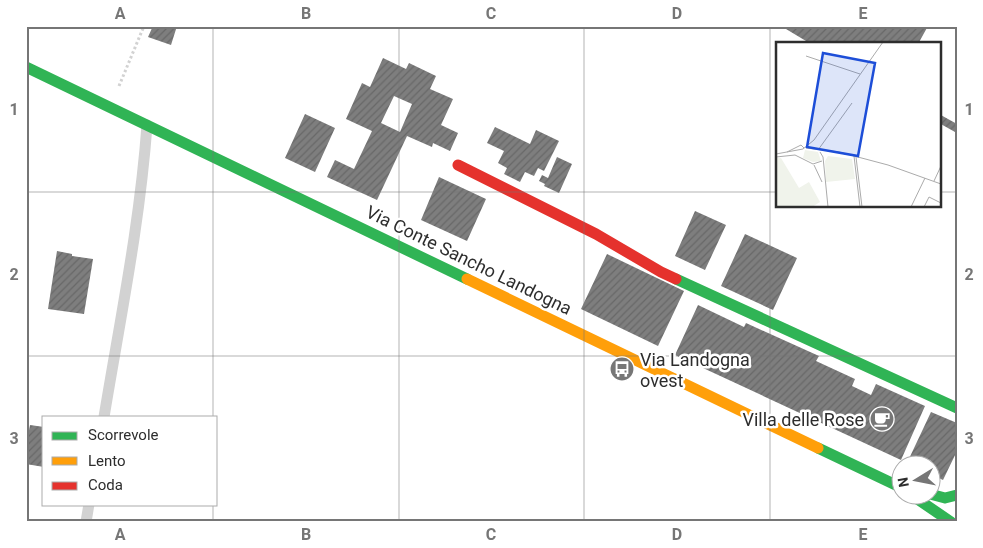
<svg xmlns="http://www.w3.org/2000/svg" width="983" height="548" viewBox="0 0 983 548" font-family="Roboto,sans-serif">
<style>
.building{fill:url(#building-hatch);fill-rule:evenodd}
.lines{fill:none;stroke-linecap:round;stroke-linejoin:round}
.path{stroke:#d2d2d2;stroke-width:3;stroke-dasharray:2.5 2.5;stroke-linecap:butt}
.lane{stroke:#d2d2d2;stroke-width:11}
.fast{stroke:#30b455;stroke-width:11}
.slow{stroke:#ff9f0a;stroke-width:11}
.jam{stroke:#e5322d;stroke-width:11}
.grid{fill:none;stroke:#767676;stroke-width:1;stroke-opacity:0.55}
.labels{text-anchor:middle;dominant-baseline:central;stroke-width:5;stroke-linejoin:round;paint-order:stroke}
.street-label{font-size:18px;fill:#2d2d2d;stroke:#fff}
.poi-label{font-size:18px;fill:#2d2d2d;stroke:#fff;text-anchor:start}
.inset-road{fill:none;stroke:#ababab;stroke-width:1}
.view{fill:#1d4ed8;fill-opacity:0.15;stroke:#1d4ed8;stroke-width:2.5}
.inset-edge{fill:none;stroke:#2d2d2d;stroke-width:2.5}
.neatline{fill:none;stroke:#767676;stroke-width:2}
.grid-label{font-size:16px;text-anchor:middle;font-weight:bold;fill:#767676}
</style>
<defs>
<pattern id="building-hatch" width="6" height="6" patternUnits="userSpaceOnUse" patternTransform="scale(1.25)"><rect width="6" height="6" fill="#7e7e7e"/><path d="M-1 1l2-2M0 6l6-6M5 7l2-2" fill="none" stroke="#686868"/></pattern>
</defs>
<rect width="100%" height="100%" fill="#fff"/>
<path class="building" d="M153 26H177L171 45 148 37Z
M781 26H875L878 28 879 26H928L918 44H811Z
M383 58 406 69 409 63 436 76 430 89 453 99 441 125 458 133 450 151 433 143 432 147 407 136 377 200 327 177 335 160 354 169 372 131 346 119 362 83 370 87ZM394 96 412 104 400 132 381 123Z
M305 114 335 128 315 172 285 158Z
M939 114 957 124 955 132 939 123Z
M495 127 530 144 536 130 559 141 544 171 538 168 534 176 525 172 520 182 504 174 507 168 498 163 504 151 487 143Z
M557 157 572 164 559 193 544 186 545 184 539 181 542 175 548 178Z
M439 177 486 199 467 241 421 220Z
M695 211 726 225 705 270 675 256Z
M745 234 797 258 773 310 721 286Z
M57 251 72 254V256L93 259 84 314 48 309Z
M607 254 684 291 658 346 581 309Z
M698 305 744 327 746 323 819 356 816 361 855 379 852 386 871 395 876 384 925 406 901 460 675 355Z
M931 412 957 423V451L943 480 930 474V466H913L907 463Z
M30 425 44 427V467L26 464V447Z"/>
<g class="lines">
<path class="path" d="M119 86 144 26"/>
<path class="lane" d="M104 417C120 320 140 223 147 125
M86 522 89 504"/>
<path class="fast" d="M26 67 467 279
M676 279 957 408
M818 448 900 487
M930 494 945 498 957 495
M913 496 951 522"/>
<path class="slow" d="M467 279 818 448"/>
<path class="jam" d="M458 165 596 234 661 272 676 279"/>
</g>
<path class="grid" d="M213 26V417M399 26V522M584 26V522M770 26V522M26 192H777M939 192H957M26 356H957M213 504V522"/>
<defs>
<symbol id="bus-disc" viewBox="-11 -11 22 22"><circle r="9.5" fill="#767676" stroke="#fff"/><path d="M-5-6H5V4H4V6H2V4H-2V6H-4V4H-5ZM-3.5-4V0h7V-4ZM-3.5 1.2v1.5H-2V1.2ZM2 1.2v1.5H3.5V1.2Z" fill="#fff"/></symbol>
<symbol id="cafe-disc" viewBox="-11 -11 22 22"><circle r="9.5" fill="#767676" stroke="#fff"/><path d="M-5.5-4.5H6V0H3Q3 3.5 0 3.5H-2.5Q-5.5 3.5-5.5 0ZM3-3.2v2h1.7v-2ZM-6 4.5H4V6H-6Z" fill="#fff"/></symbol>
</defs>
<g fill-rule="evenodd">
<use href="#bus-disc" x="608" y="355" width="28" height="28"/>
<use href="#cafe-disc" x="868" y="405" width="28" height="28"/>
</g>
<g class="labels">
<g class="street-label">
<text transform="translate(469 260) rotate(26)">Via Conte Sancho Landogna</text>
</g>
<g class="poi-label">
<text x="640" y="359">Via Landogna<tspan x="640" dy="21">ovest</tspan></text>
<text x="864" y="419" text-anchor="end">Villa delle Rose</text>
</g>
</g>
<g transform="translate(776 42)">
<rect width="165" height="165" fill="#fff"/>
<path d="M52 114 76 117 79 137 50 140 49 119Z" fill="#f0f3eb"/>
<path d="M29 108 42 110 45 119 37 120 27 116Z" fill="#f0f3eb"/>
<path d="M0 116H5L23 146 33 140 44 160 36 165H0Z" fill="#f0f3eb"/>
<path class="inset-road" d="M30 14 84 32M30 106 63 110 112 123 165 142M42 108 76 61M11 110 25 103 28 106M44 110 47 115 52 165M0 112 27 107 38 98 107 0M78 114 84 165M0 115 19 113 37 122 46 119M80 115 86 165M38 123 46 140M158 139 165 124M135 165 149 136M148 165 153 155 165 161"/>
<path class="view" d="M47 11 99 21 82 114 31 105Z"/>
<rect width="165" height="165" class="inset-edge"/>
</g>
<rect width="983" height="548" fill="none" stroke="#ffffff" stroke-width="55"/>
<rect x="42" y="416" width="175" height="90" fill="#ffffff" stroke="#ababab"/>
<rect x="52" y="432" width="25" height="8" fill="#30b455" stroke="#ababab"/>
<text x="88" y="440" font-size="15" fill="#2d2d2d">Scorrevole</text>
<rect x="52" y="457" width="25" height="8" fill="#ff9f0a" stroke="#ababab"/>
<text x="88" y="466" font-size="15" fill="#2d2d2d">Lento</text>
<rect x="52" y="482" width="25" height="8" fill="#e5322d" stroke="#ababab"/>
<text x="88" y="490" font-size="15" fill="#2d2d2d">Coda</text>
<g transform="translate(916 480) rotate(260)"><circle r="24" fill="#ffffff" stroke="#ababab"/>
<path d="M0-4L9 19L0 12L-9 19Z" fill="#767676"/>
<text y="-8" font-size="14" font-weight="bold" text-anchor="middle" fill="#2d2d2d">N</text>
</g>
<rect x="28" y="28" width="928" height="492" class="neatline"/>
<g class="grid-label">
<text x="120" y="19">A</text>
<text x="306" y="19">B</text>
<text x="491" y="19">C</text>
<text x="677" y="19">D</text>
<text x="863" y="19">E</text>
<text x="14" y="115">1</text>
<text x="969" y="115">1</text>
<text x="14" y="280">2</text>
<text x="969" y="280">2</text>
<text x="14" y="444">3</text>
<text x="969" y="444">3</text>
<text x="120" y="540">A</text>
<text x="306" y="540">B</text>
<text x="491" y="540">C</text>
<text x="677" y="540">D</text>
<text x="863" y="540">E</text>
</g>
</svg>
